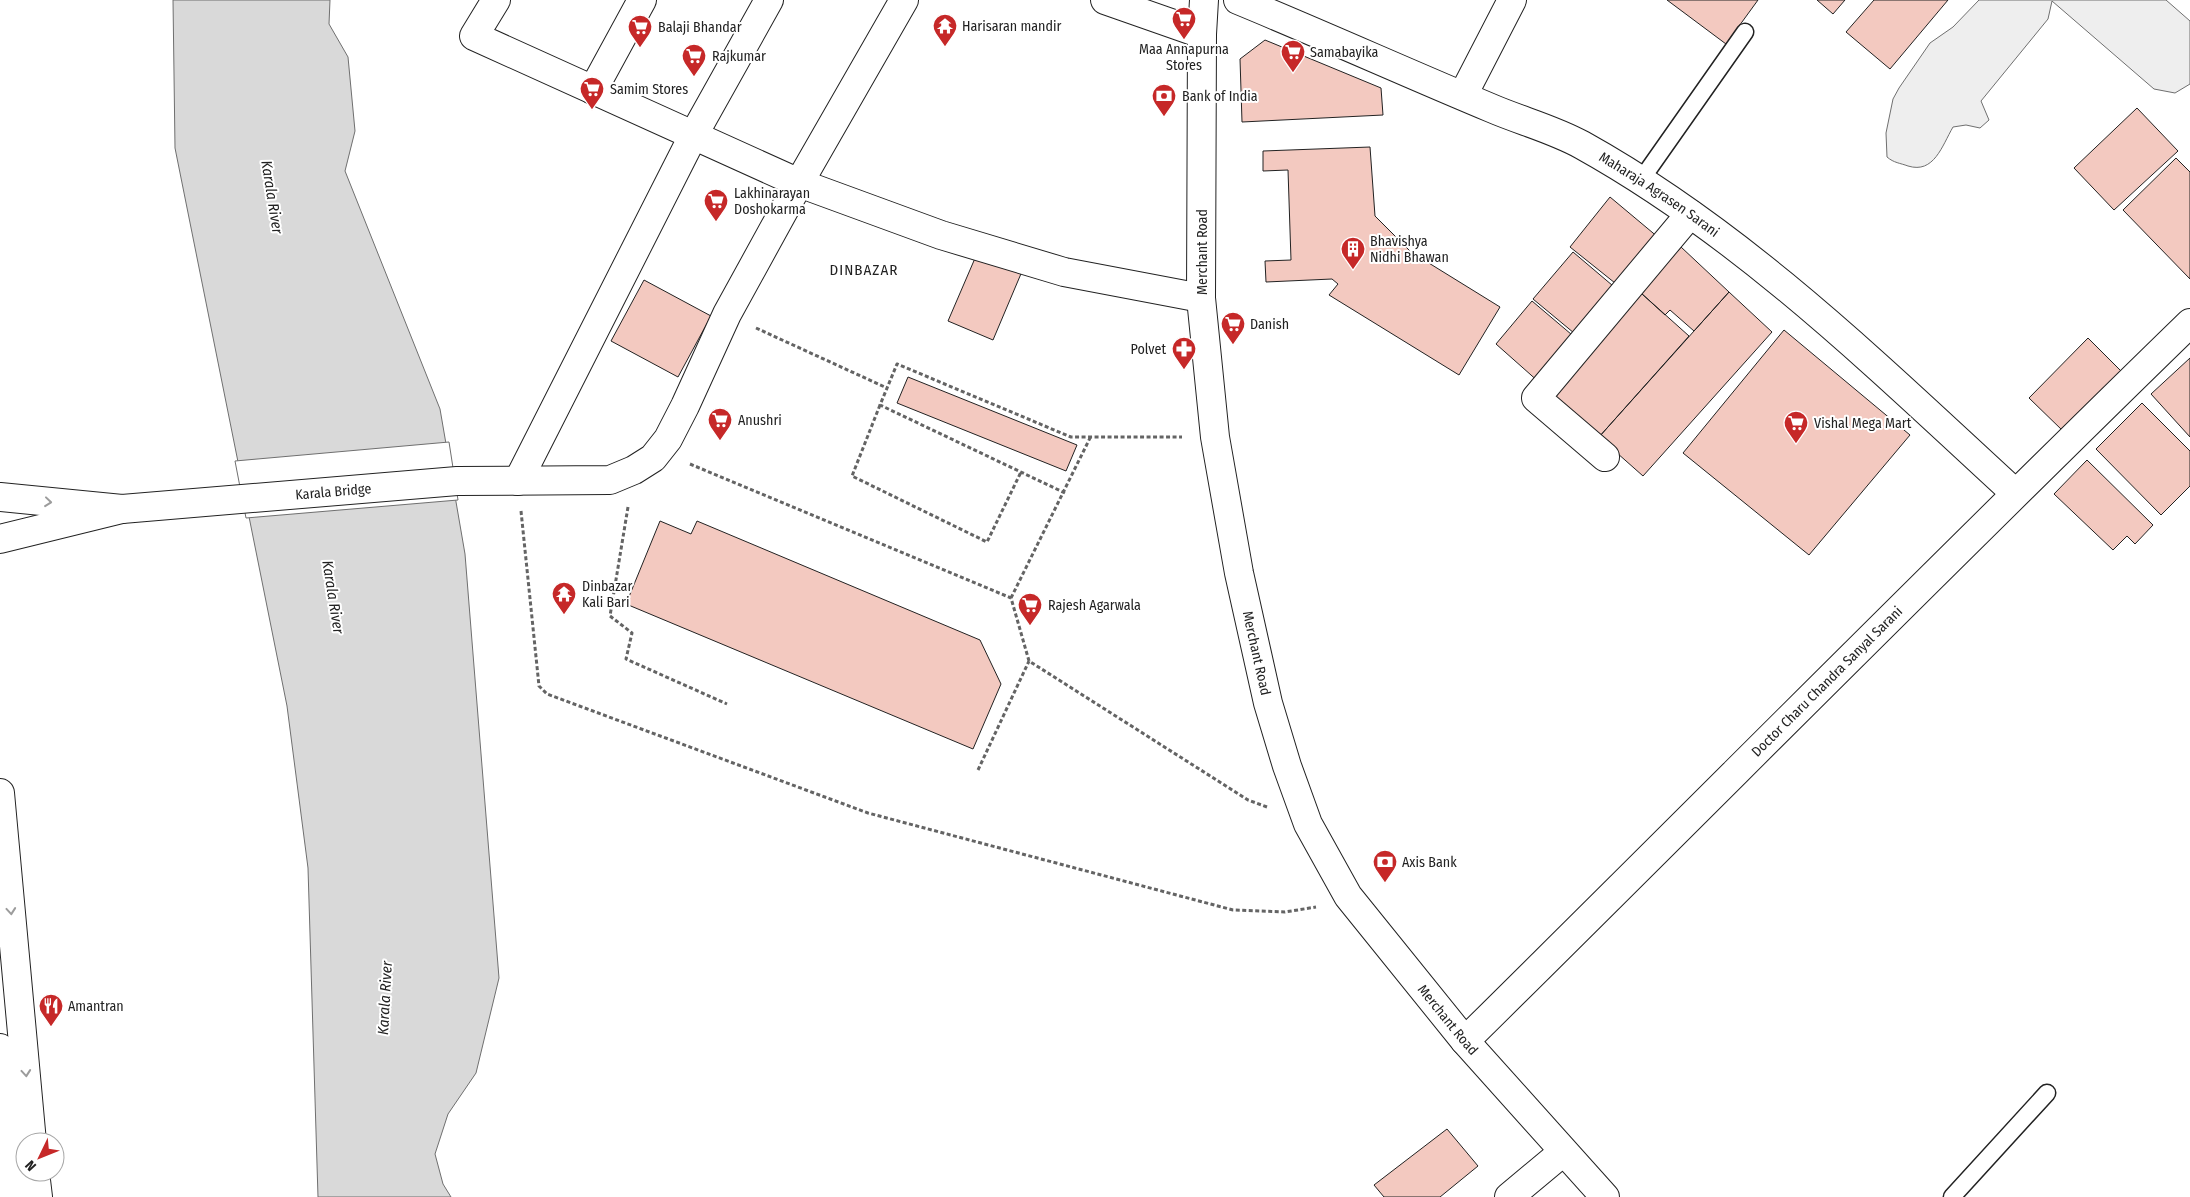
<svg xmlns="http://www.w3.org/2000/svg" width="2190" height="1197" viewBox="0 0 2190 1197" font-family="'Fira Sans Condensed',sans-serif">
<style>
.green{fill:#eee;stroke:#6f6f6f}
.water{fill:#d9d9d9;stroke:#6f6f6f}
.pier{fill:#fff;stroke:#6f6f6f}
.building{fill:#f3c9c0;stroke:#222}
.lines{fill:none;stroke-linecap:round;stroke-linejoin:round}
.lane-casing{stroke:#222;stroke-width:19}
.street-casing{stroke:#222;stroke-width:30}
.secondary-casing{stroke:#222;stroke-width:30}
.path{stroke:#646464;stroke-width:3;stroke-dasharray:4 2.5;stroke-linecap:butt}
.lane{stroke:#fff;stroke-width:16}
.street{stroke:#fff;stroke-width:28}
.secondary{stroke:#fff;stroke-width:28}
.oneway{stroke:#9c9c9c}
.labels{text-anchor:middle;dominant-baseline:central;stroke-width:4;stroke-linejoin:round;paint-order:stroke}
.poi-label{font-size:14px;fill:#222;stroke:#fff;text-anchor:start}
.street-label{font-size:14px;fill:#222;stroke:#fff}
.water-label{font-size:15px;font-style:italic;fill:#222;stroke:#fff}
.neighbourhood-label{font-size:15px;letter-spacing:1px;fill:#222;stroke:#fff}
</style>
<rect width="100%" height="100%" fill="#fff"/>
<path class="green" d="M1979 0H2166L2190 21V84L2175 93 2154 89 2052 1 2048 19 1981 101 1989 120 1980 128 1966 125 1953 127C1942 146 1934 174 1908 166 1900 163 1894 163 1887 157L1886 133 1893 99 1899 88 1930 43 1953 27Z"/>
<path class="water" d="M173 0H330L329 24 348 57 355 131 345 171 440 409 465 554 499 978 476 1073 448 1114 435 1154 443 1184 451 1197H318L308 868 287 706 175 148Z"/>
<path class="pier" d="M449 442 458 500 246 518 235 461Z"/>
<path class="building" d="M1667 0H1758L1726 44Z
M1817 0H1845L1833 14Z
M1874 0H1948L1890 69 1846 32Z
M1265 40 1381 88 1383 115 1242 122 1240 59Z
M2137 108 2178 151 2114 210 2074 168Z
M1370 147 1375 216 1411 252 1500 307 1459 375 1329 295 1338 284 1332 279 1266 282 1265 261 1291 260 1288 170 1263 171V151Z
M2176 158 2190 172V279L2123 210Z
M1610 197 1659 238 1620 287 1570 247Z
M1681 247 1729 292 1694 331 1670 310 1665 315 1641 293Z
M979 249 1023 269 993 340 948 321Z
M1573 252 1619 291 1580 338 1533 299Z
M644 280 711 316 678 377 611 341Z
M1729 292 1772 332 1643 476 1599 437Z
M1641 293 1689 336 1599 437 1552 398Z
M1532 301 1578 340 1540 383 1496 344Z
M1784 330 1910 435 1809 555 1683 453Z
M2088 338 2121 371 2063 431 2029 398Z
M2190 358V437L2151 394Z
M908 377 1077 445 1066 471 897 403Z
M2142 403 2190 451V486L2161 515 2096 449Z
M2087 460 2153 525 2135 544 2127 536 2113 550 2054 494Z
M660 521 691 534 697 521 980 640 1001 684 973 749 626 604Z
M1447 1129 1478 1166 1440 1197H1384L1374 1185Z"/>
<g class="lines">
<defs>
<path id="lane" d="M1641 180 1745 32
M1952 1197 2047 1093"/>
<g id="street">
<path d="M496 0 474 36 799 183 904 0"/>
<path d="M1105 0 1202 34"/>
<path id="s1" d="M1238 0C1323 35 1407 73 1491 108 1521 121 1553 129 1582 145 1744 235 1879 368 2015 493"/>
<path d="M593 90 642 0"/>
<path d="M1463 95 1512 0"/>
<path d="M1605 457 1536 398 1690 214"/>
<path d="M518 481 693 136 769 0"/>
<path d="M0 497 122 509 0 539"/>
<path id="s2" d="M122 509 457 481 610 480 634 470 653 458 668 439 685 406 727 314 799 183 941 235 1064 272 1201 298"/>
<path id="s3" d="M1465 1041C1707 802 1946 560 2190 323"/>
<path d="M1509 1197 1563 1152"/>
</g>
<g id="secondary">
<path id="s4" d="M1204 0 1202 34 1201 298 1215 437 1239 573 1268 703 1287 766 1308 824 1348 896 1465 1041 1605 1197"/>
<path d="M0 793 32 1142"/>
<path d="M0 1048 13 1197"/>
<path d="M35 1172 38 1197"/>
</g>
</defs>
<use href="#lane" class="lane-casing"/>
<use href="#street" class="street-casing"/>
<use href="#secondary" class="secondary-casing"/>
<path class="path" d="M756 328 887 388
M880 405 852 476 987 542 1021 472
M690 464 1011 598 1029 661 1248 800 1267 807
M1065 493 880 405 897 364 1071 437H1182
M628 507 610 616 632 633 626 659 727 704
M521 511 539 686 547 694 868 813 1233 910 1285 912 1316 907
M1011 598 1091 436
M978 770 1029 661"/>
<use href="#lane" class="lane"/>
<use href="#street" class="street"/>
<use href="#secondary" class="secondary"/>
</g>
<defs><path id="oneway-chevron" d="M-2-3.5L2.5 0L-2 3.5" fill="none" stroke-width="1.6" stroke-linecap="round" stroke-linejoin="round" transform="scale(1.25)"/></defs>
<g class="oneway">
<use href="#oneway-chevron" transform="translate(48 502) rotate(6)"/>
<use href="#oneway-chevron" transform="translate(11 911) rotate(85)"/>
<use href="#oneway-chevron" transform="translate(26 1073) rotate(85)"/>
</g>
<defs>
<symbol id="supermarket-pin" viewBox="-11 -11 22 30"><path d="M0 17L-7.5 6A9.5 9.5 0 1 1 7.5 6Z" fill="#c62828" stroke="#fff"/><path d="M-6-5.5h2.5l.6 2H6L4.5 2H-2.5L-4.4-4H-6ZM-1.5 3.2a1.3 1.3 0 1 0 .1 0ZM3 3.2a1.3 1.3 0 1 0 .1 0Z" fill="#fff"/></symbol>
<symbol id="temple-pin" viewBox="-11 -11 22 30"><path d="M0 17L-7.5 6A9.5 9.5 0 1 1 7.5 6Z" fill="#c62828" stroke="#fff"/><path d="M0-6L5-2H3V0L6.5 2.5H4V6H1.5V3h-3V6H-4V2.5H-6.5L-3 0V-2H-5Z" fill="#fff"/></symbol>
<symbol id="bank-pin" viewBox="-11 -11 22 30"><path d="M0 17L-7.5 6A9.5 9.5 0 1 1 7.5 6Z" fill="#c62828" stroke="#fff"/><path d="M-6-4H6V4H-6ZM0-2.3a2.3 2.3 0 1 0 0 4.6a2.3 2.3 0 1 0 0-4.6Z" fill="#fff"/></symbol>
<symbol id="building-pin" viewBox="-11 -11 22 30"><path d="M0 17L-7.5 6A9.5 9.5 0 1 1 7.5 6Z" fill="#c62828" stroke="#fff"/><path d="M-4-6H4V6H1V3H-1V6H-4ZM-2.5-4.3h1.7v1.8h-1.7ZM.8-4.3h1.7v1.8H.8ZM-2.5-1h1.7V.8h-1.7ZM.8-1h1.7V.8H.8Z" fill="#fff"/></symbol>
<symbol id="pharmacy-pin" viewBox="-11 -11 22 30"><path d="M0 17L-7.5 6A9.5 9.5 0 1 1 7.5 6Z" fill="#c62828" stroke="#fff"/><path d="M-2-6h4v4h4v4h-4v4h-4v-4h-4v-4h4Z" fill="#fff"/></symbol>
<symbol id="restaurant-pin" viewBox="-11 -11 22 30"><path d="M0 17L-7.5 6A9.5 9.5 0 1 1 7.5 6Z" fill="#c62828" stroke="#fff"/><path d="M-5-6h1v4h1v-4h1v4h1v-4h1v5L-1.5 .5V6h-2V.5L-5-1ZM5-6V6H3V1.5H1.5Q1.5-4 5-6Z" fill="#fff"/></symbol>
</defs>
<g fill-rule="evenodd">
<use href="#supermarket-pin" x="1170" y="5" width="28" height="38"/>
<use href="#temple-pin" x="931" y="12" width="28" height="38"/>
<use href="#supermarket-pin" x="626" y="13" width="28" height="38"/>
<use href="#supermarket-pin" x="1279" y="38" width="28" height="38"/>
<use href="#supermarket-pin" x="680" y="42" width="28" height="38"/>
<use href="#supermarket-pin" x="578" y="75" width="28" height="38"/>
<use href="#bank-pin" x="1150" y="82" width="28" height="38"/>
<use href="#supermarket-pin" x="702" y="187" width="28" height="38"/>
<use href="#building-pin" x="1339" y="235" width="28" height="38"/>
<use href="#supermarket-pin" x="1219" y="310" width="28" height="38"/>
<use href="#pharmacy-pin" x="1170" y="335" width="28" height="38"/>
<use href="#supermarket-pin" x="706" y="406" width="28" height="38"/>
<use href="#supermarket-pin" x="1782" y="409" width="28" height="38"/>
<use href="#temple-pin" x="550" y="580" width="28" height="38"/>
<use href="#supermarket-pin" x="1016" y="591" width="28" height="38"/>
<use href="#bank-pin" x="1371" y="848" width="28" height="38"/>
<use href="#restaurant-pin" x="37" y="992" width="28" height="38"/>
</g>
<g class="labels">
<g class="poi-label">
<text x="962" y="26">Harisaran mandir</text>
<text x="658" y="27">Balaji Bhandar</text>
<text x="1184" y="49" text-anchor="middle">Maa Annapurna<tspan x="1184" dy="16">Stores</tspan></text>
<text x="1310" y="52">Samabayika</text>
<text x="712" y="56">Rajkumar</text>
<text x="610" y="89">Samim Stores</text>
<text x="1182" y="96">Bank of India</text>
<text x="734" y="193">Lakhinarayan<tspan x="734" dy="16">Doshokarma</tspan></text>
<text x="1370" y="241">Bhavishya<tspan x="1370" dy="16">Nidhi Bhawan</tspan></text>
<text x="1250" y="324">Danish</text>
<text x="1166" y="349" text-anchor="end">Polvet</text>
<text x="738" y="420">Anushri</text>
<text x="1814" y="423">Vishal Mega Mart</text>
<text x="582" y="586">Dinbazar<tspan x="582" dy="16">Kali Bari</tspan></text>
<text x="1048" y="605">Rajesh Agarwala</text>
<text x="1402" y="862">Axis Bank</text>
<text x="68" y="1006">Amantran</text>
</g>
<g class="street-label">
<text stroke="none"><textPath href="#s1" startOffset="465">Maharaja Agrasen Sarani</textPath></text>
<text transform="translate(1202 252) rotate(-90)">Merchant Road</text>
<text stroke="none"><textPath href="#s2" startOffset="212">Karala Bridge</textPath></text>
<text stroke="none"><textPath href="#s4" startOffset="658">Merchant Road</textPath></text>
<text stroke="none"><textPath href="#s3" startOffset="510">Doctor Charu Chandra Sanyal Sarani</textPath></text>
<text stroke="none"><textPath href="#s4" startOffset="1078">Merchant Road</textPath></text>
</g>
<g class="water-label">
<text transform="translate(272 197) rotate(81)">Karala River</text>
<text transform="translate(333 597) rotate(81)">Karala River</text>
<text transform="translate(385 998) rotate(-87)">Karala River</text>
</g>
<g class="neighbourhood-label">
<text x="864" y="270">DINBAZAR</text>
</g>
</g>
<g transform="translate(40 1157) rotate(227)"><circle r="24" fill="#ffffff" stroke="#a7a7a7"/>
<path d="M0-4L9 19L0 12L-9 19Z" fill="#c62828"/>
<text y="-8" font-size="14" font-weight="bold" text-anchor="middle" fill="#222222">N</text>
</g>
</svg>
